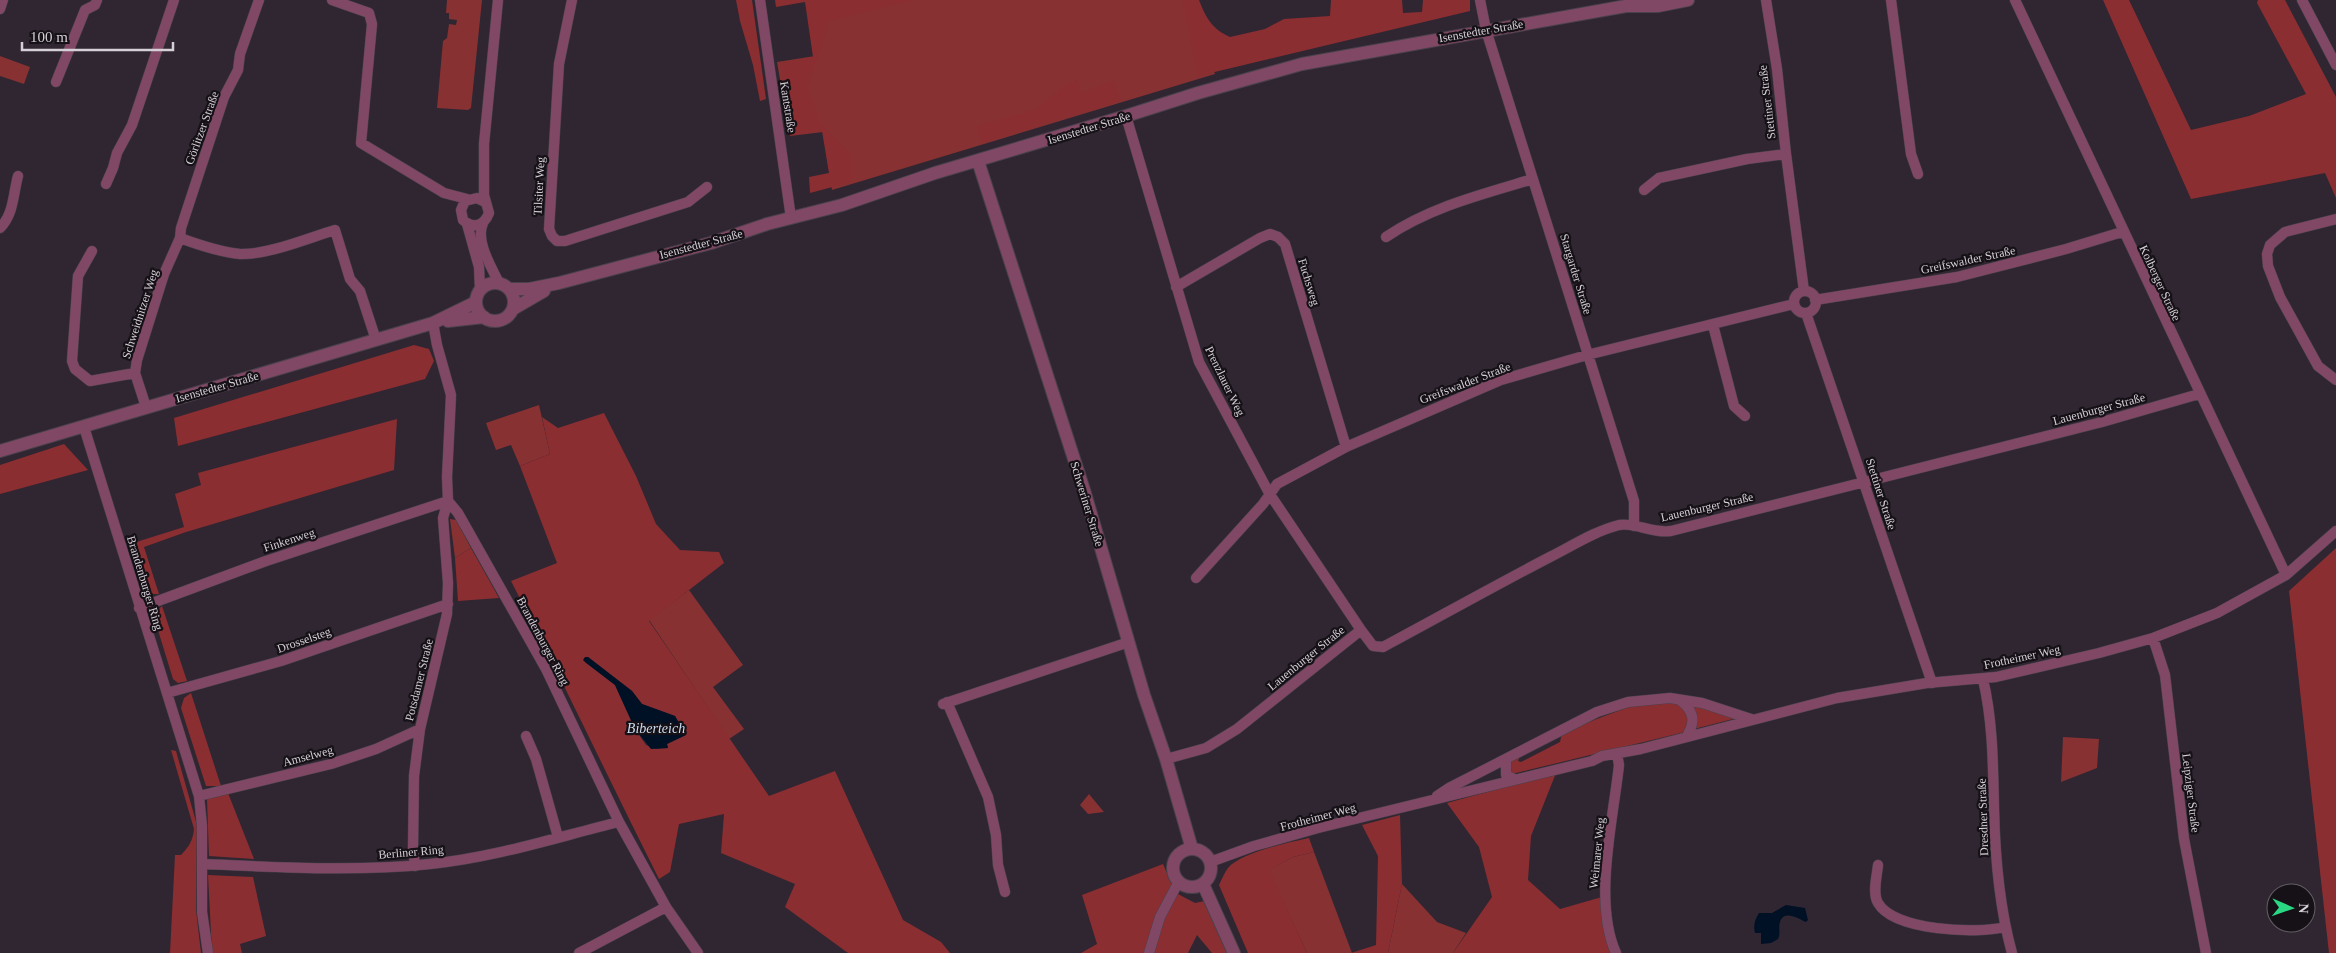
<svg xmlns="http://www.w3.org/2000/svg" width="2336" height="953" viewBox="0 0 2336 953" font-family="'Times New Roman',serif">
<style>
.green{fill:#873132}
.forest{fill:#8b2e31;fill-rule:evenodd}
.water{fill:#001025}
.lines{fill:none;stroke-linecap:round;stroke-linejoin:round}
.minor-casing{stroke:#4a414c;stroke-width:11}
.tertiary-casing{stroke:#4a414c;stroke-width:14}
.minor{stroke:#804864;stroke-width:10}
.tertiary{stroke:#804864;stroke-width:12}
.labels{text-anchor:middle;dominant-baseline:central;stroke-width:4.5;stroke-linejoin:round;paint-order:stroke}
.street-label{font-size:12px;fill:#d5cfd7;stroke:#151116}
.water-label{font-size:14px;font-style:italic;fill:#cedef1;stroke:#151116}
</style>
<rect width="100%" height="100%" fill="#2f2632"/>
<path class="green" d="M447 0H482L471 108 468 110 437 108 443 41 447 38 449 24 456 25 457 20 449 19V13H446Z
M850 0H1187L1215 74 832 190 823 132 790 136 777 62 815 56 809 14Z
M0 56 30 67 24 84 0 76Z
M539 405 550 454 520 466 511 445 496 450 486 423Z
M450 519 456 520 471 548 455 558Z
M689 590 743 665 713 687 744 729 729 739 649 620Z
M2063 737 2099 739 2097 768 2061 782Z
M1089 794 1104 812 1088 814 1080 805Z
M1314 852 1352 953H1307L1268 870 1293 857Z
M1402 884 1437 922 1466 933 1453 953H1388Z"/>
<path class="forest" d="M736 0H752L766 99 760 101 753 65 740 21Z
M775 0H915L829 21 807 88 821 124 851 155V182L810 193 809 177 829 173 822 131 794 135 780 63 813 57 805 2 776 7Z
M1183 0H1199C1206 18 1212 29 1230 37L1265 29 1284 19 1330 16 1331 0H1402L1403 13 1422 12 1423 0H1470V11L1198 76Z
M2103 0H2129L2191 130 2249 116 2306 94 2257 3 2258 0H2285L2336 97V198L2325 173 2191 199Z
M1077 80 1081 93 1114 81 1121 101 982 143 977 126 1037 109 1064 86Z
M414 345 429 349 434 361 425 379 178 446 174 418Z
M604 413 636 476 656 524 680 550 719 552 724 563 649 621 769 796 835 771 903 920 941 942 950 953H848L785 907 795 884 721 853 724 814 679 824 670 872 659 879C609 780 562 679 511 581L557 563 520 466 550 454 542 417 558 428ZM588 657 632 691 642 704 675 716 685 735 667 744 668 748 656 749 646 745 635 729 615 685 585 662Z
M397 419 394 470 186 532 144 547 159 594H148L130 544 184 527 175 494 201 485 198 473Z
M64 444 88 470 0 494V465Z
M471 548 499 598 458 601 455 558Z
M2336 548V953H2329L2289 591Z
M162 606 187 681 178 683 173 679 153 614Z
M191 693 221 786H206L181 708 184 698Z
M1678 702 1691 720 1685 732 1512 774 1510 770 1511 761 1520 755 1518 761 1521 762 1560 742 1562 733 1585 721 1589 722 1631 706Z
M1689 704 1737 718 1694 729Z
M171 750 176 751 197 825 196 910 201 953H170L175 855H181C189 847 193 840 194 829Z
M1556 773 1531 836 1528 880 1560 909 1602 897 1610 953H1453L1492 897 1479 847 1447 803Z
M228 793 254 859 209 856 207 799Z
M1400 815 1402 884 1388 953H1351L1376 945 1378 856 1362 825Z
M1309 838 1314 852 1293 857 1269 870 1307 953H1248L1219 885C1222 879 1224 873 1228 868 1240 853 1290 842 1309 838Z
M1163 864 1176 893 1195 903 1205 901 1229 953H1212L1197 935 1188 953H1081L1097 944 1082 895Z
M208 875 253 877 266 936 240 944 242 953H212Z"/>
<path class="water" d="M585 657H588L632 691 642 704 675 716 686 735 667 744 668 748 651 749 635 729 615 685 585 662 583 660Z
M1786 905 1805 908 1808 920 1806 922C1799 919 1784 909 1780 922 1778 928 1781 933 1778 939L1771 943 1761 944V933H1755C1753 926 1755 919 1759 913H1772Z"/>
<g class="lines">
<defs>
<path id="minor" d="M332 0 369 13 372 24 361 143 444 193 467 199
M572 0 559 64 549 229 552 236 557 241H565L688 202 707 187
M760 0 791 218
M1480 0 1486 30 1634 501V526
M1766 0 1777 69 1786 154 1804 291
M1891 0 1911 154 1918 174
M2015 0 2286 575
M2302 0 2336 65
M0 9 3 0
M56 82 85 10 95 5 97 0
M1126 116 1199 362 1269 493 1361 630
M106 184 113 168 117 153 132 125 174 0
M1644 190 1659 178 1747 159 1786 154
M485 202 477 198 465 201 461 210 463 220C473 229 484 226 489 213L484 195V144L498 0
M2336 219 2285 232 2270 245 2267 254 2268 266 2280 297 2318 366 2336 380
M483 223C475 241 491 266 499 283
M467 224 479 267 480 290
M0 228C14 214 13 194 18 176
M1386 237C1430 207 1483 194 1533 179
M180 238C199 245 220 252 240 254 268 255 308 238 335 230L350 279 360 291 376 340
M92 251 78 276 72 361 75 369 90 381 135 373
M1176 287 1260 238 1270 234 1278 237 1285 244 1346 447
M1794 302a11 11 0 1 1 22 0a11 11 0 1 1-22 0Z
M1815 300 1957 277 2066 249 2122 232
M1806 313 1932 683
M433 323 437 345 451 395 447 477 448 501 458 513 546 669 619 822 666 907 698 953
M1713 325 1734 406 1745 416
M146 407 135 373 137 360 164 274 180 238 181 228 224 97 238 70 240 54 259 0
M84 427 199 796 202 826V912L208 953
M1196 578 1263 504 1277 484 1346 447 1501 380 1587 355 1794 304
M139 608 266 561 448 501
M2153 638 2165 675 2184 839 2206 953
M1983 679C1993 722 1993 765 1994 808 1995 857 1999 906 2012 953
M167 693 281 661 448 604
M1680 700C1694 711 1696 721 1687 736
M947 702 988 797 996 835 998 865 1005 892
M943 704 1129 642
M526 736 536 759 558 837
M1166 759 1206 748 1237 729 1361 630 1373 646 1383 647C1439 617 1494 586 1550 557 1572 546 1595 531 1619 525 1636 522 1652 534 1671 531L2102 422 2199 394
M1506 759V775L1514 779
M199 796 331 764 376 749 420 729
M1437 796 1449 788 1597 712 1628 702 1670 698 1702 703 1751 719
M1210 862 1254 846 1318 828 1592 761 1602 756 1641 749 1837 698 1927 683 1996 677 2099 653 2153 638 2217 613 2286 575 2336 531
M202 864C278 867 354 872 430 864 493 858 557 837 619 822
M1878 865C1877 876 1872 893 1878 903 1894 931 1977 934 2005 927
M415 866 413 849 414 776 420 729 447 614 448 583 443 518 448 501
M579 953 666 907
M1149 953 1160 917 1178 883
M1616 953C1593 902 1613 821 1619 765L1617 754"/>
<path id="tertiary" d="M978 161 1084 490 1144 695 1166 759 1192 849
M476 302a19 19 0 1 1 38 0a19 19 0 1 1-38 0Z
M509 289H529L559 283 711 243 767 224 842 205 935 173 1126 116 1198 93 1302 64 1626 6H1658L1688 0
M513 309 544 291
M448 321 484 317
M0 451 433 323 476 302
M1173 868a19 19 0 1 1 38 0a19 19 0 1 1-38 0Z
M1203 884 1234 953"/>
</defs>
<use href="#minor" class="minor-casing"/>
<use href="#tertiary" class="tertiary-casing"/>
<use href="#minor" class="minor"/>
<use href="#tertiary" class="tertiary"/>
</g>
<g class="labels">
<g class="street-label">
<text transform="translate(1481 31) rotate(-10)">Isenstedter Straße</text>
<text transform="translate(1767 102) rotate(-97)">Stettiner Straße</text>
<text transform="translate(788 107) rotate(81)">Kantstraße</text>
<text transform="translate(202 128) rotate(-70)">Görlitzer Straße</text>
<text transform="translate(1089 128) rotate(-17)">Isenstedter Straße</text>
<text transform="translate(539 186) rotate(-87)">Tilsiter Weg</text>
<text transform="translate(701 244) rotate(-15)">Isenstedter Straße</text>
<text transform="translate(1968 260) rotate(-12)">Greifswalder Straße</text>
<text transform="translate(1576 274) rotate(73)">Stargarder Straße</text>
<text transform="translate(1309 282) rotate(73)">Fuchsweg</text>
<text transform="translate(2160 283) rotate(65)">Kolberger Straße</text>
<text transform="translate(140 314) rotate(-72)">Schweidnitzer Weg</text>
<text transform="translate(1225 381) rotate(64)">Prenzlauer Weg</text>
<text transform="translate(1465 383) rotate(-21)">Greifswalder Straße</text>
<text transform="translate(217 387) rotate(-16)">Isenstedter Straße</text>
<text transform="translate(2099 409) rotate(-15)">Lauenburger Straße</text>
<text transform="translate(1881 494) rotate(72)">Stettiner Straße</text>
<text transform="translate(1087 504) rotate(73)">Schweriner Straße</text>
<text transform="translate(1707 507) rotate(-13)">Lauenburger Straße</text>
<text transform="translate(289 540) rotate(-18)">Finkenweg</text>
<text transform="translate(145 583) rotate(73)">Brandenburger Ring</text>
<text transform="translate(304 640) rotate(-19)">Drosselsteg</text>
<text transform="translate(543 641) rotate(62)">Brandenburger Ring</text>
<text transform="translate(2022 657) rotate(-12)">Frotheimer Weg</text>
<text transform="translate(1306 658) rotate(-39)">Lauenburger Straße</text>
<text transform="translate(419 680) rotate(-76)">Potsdamer Straße</text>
<text transform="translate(308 756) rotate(-15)">Amselweg</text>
<text transform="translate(2191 793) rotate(83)">Leipziger Straße</text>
<text transform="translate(1318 817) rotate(-15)">Frotheimer Weg</text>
<text transform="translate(1983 817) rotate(-92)">Dresdner Straße</text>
<text transform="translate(411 852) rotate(-5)">Berliner Ring</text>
<text transform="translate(1597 853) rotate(-84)">Weimarer Weg</text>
</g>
<g class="water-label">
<text x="656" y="728">Biberteich</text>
</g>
</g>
<g transform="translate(2291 908) rotate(92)"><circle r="24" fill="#151116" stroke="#625d63"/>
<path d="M0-4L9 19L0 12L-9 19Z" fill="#2ad884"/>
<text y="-8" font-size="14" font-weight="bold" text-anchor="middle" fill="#d5cfd7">N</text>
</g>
<path d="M22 42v8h151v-8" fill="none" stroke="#d5cfd7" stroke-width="2.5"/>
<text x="30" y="42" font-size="15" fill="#d5cfd7" stroke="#151116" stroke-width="4" paint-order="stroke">100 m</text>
</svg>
